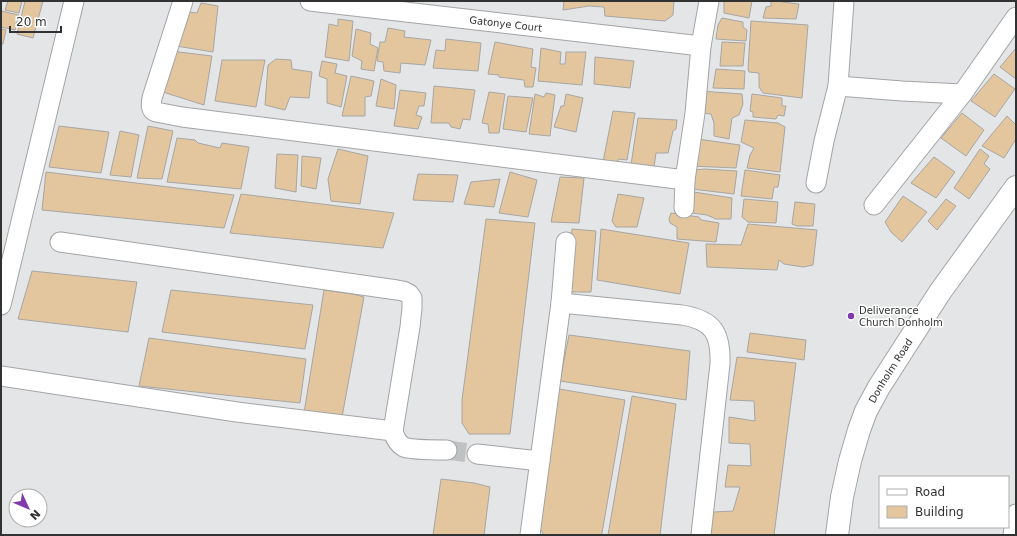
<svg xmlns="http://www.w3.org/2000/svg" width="1017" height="536" viewBox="0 0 1017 536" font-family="'DejaVu Sans',sans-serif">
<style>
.building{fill:#e3c69e;stroke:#a7a6a4}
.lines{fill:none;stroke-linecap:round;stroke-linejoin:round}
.minor-tunnel{stroke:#c0c1c3;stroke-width:19;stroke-dasharray:19 10;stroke-linecap:butt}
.minor-casing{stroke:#a3a4a6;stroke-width:21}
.secondary-casing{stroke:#a3a4a6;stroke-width:24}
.minor{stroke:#fff;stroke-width:19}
.secondary{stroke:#fff;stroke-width:22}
.poi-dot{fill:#813aad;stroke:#fff;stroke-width:1.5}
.labels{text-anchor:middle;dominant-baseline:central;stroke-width:3;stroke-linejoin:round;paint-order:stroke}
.street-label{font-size:10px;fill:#313232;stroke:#fff}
.poi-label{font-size:10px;fill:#313232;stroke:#fff;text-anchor:start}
</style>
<rect width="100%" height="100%" fill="#e4e5e7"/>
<path class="building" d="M8 1H22L19 13 5 10Z
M25 1H43L33 38 17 34Z
M564 1H674L673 15 665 21 605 16 604 7 589 6 563 10Z
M724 1H752L749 18 724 13Z
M771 1H782V2L799 4 796 19 763 18 766 7 771 6Z
M201 3 218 6 213 52 176 46 187 12 197 13Z
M1 11 19 15 15 30 1 27Z
M722 18 743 22V27L747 30 746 41 716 39 718 25Z
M338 19 353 21 349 61 325 57 329 24 338 26Z
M751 21 808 25 802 98 763 93 759 87V73L749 72 748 69Z
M388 28 405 31 404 37 431 40 425 65 401 63 400 73 384 71 383 62 377 61 380 42H385Z
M1 29 6 30 3 44H1Z
M356 29 371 33 370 44 378 48 374 71 361 69 362 61 352 56Z
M446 39 481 43 478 71 433 68 436 50 445 51Z
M495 42 533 49 531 67 536 68 533 87H525L524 80 499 77V75L488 74Z
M722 42 745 43 743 66H720Z
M541 48 561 52 560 64H565L566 52H586L582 85 538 81Z
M1016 48V79L1000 67Z
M171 51 212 56 204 105 166 93 161 88Z
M595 57 634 61 630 88 594 84Z
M276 59 291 60 292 69 312 72 309 98 290 97 285 110 265 105 268 65Z
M222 60H265L256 107 215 101Z
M322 61 337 64 335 73 347 76 341 107 327 103V79L319 76Z
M716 69 745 71 744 89 713 88Z
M994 74 1015 89 995 117 971 101Z
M351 76 374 81 371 96 365 97V116H342Z
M381 79 396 85 394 109 376 106Z
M434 86 475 90 470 120 463 119 460 129 451 127 449 123H431Z
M400 90 426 93 424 106H419L416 115 422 117 418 129 394 126Z
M700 91 742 94 743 104 739 115 732 118 729 139 714 136V123L711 114 702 113Z
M489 92 505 94 499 133H489L488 124 482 123Z
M546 93 555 95 550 136 529 134 535 94 544 97Z
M566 94 583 98 576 132 554 127 561 106H564Z
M752 94 782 98V106H786L784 116 778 115 776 119 753 117V112L750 111Z
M508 96 533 98 526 132 503 129Z
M613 111 635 113 627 160 619 159 617 162H603Z
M962 113 984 130 966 156 941 138Z
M1007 116 1016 125V139L1004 158 982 146Z
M638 118 677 120 676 129 673 131 668 153H656L654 167 648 165V170L631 165Z
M745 120 778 123 785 127 780 172 747 168 750 155 754 148 741 142Z
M59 126 109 132 101 173 49 167Z
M148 126 173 131 162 179 137 178Z
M120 131 139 135 131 177 110 175Z
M177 138 195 140 198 143 220 148 222 143 249 147 241 189 167 182Z
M698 139 740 145 736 168 691 166Z
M338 149 368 156 360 204 331 201 328 179Z
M980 149 989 156 984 164 990 169 969 199 954 188Z
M277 154 298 155 296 192 275 188Z
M302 156 321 158 316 189 301 186Z
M934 157 955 172 936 198 911 183Z
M704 169 737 171 734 194 692 189 695 170Z
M745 170 780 175 778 187H774L772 199 741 196Z
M46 172 234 195 224 228 42 210Z
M510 172 537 180 528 217 499 213Z
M418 174 458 175 453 202 413 200Z
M560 177 584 178 579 223 551 222Z
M500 179 494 207 464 204 471 182Z
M694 192 732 198 731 219H716L707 215 692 213Z
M241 194 394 213 383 248 230 233Z
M618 194 644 198 637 227H616L612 221Z
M903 196 927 212 902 242 891 232 885 222Z
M744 199 778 202 776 223 748 222 742 217Z
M946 199 956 206 937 230 928 221Z
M795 202 815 204 813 226H797L792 224Z
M671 213 699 217 701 220 719 223 716 242 677 239V227L670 223 669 219Z
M486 219 535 223 510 434H469L462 423V400Z
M748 224 817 230 813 265 803 267 784 264 779 260 777 270 707 267 706 244 741 245Z
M572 229 596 231 591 292H568Z
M601 229 689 243 680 294 597 280Z
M32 271 137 282 128 332 18 319Z
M171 290 313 305 305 349 162 332Z
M324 290 353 294 364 297 342 417 304 413Z
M750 333 806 340 804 360 747 352Z
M569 335 690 351 686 400 560 381Z
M149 338 306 359 300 403 139 386Z
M737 357 796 363 774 535H709L714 512 733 511 740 487H725L728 465 751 466 750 444 729 443V417L755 421 754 401 730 400Z
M559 389 625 400 602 533 601 535H544L539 527Z
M632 396 676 404 660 535H608Z
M441 479 474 483 490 487 484 535H433Z"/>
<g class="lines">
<path class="minor-tunnel" d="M447 450 477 454"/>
<defs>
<g id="minor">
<path d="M183 1 152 98C151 104 150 110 156 112L182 117 685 180"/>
<path id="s1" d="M310 1 701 46"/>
<path d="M838 86 902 91 962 94"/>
<path d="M816 183 824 141 838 86 844 1"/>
<path d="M874 205 962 94 1016 17"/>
<path d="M684 208 685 180 695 113 701 46 709 1"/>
<path d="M60 242 397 290 403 291 409 294 412 298V308L410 327 393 431C395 438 398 444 404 447 411 450 438 450 447 450"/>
<path d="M561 303 682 315C713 320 721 333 720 364L701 535"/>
<path d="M1 305 74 1"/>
<path d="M1 376 237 412 393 431"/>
<path d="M477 454 540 461"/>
<path d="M530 535 561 303 566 242"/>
<path d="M1013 535 1016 514"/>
</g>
<g id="secondary">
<path id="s2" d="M837 535 842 497 850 461 859 430 866 411 879 387 940 292 1016 187"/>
</g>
</defs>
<use href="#minor" class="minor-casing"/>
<use href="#secondary" class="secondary-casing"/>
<use href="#minor" class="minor"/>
<use href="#secondary" class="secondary"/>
</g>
<circle class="poi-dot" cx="851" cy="316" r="4"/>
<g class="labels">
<g class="street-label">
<text stroke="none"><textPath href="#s1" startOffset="197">Gatonye Court</textPath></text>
<text stroke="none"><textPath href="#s2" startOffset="175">Donholm Road</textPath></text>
</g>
<g class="poi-label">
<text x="859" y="310">Deliverance<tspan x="859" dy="12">Church Donholm</tspan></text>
</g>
</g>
<rect width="1017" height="536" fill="none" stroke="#313232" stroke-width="4"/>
<rect x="879" y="476" width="130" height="52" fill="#ffffff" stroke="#adadad"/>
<rect x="887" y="489" width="20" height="6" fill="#ffffff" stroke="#adadad"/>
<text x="915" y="496" font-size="12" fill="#313232">Road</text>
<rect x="887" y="506" width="20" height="12" fill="#e3c69e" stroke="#adadad"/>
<text x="915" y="516" font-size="12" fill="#313232">Building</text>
<g transform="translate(28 508) rotate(134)"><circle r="19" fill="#ffffff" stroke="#adadad"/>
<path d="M0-3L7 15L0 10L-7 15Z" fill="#813aad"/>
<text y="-6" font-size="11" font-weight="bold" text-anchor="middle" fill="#313232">N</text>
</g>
<path d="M10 26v6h51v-6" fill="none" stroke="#313232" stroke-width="2"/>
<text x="16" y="26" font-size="12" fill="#313232" stroke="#ffffff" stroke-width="3" paint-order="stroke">20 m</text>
</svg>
